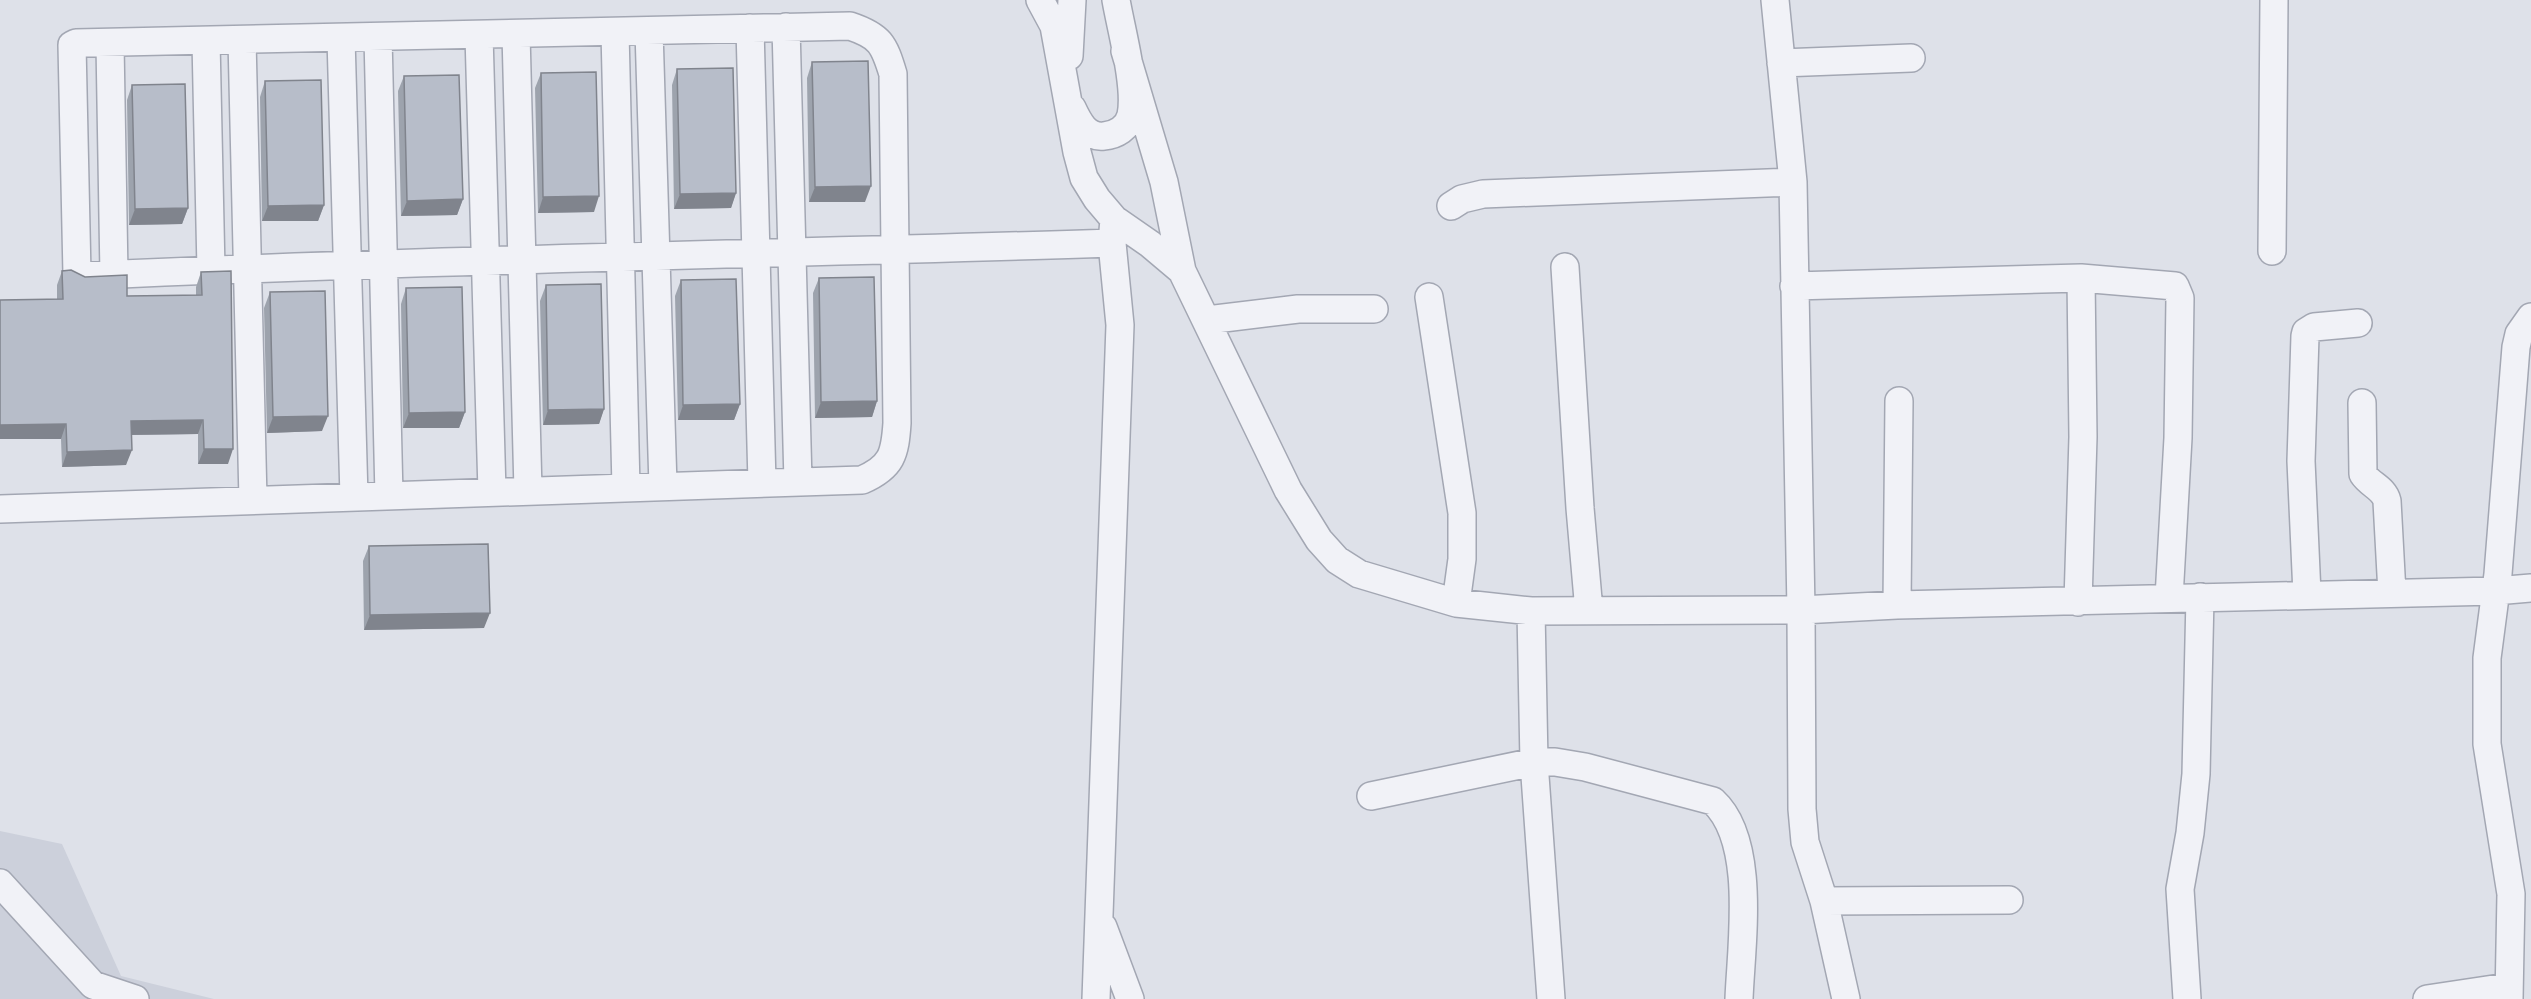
<svg xmlns="http://www.w3.org/2000/svg" width="2531" height="999" viewBox="0 0 2531 999" font-family="'Work Sans',sans-serif">
<style>
.built{fill:#ccd0db}
.lines{fill:none;stroke-linecap:round;stroke-linejoin:round}
.minor-casing{stroke:#a3a7b3;stroke-width:30}
.minor{stroke:#f1f2f7;stroke-width:27}
.wall{fill:#9da3ad}
.shaded-wall{fill:#80848d}
.building{fill:#b7bdc9;stroke:#80848d;stroke-width:1.5}
</style>
<rect width="100%" height="100%" fill="#dee1e9"/>
<path class="built" d="M0 831 62 844 121 976 214 999H0Z"/>
<g class="lines">
<defs>
<path id="minor" d="M1040 0 1054 26 1077 152 1084 178 1097 199 1114 219 1150 244 1182 271
M1775 0 1793 182 1801 610 1802 809 1805 842 1824 901 1846 999
M786 27 798 482
M750 28 762 483
M649 31 663 486
M615 32 626 488
M516 34 528 491
M479 35 492 492
M378 37 389 496
M341 38 354 497
M242 40 253 500
M206 41 211 270
M110 44 114 275
M1125 51 1164 182 1182 271 1288 490 1319 540 1337 560 1359 574 1456 603 1531 611 1801 610 1897 605 2495 591 2531 588
M1069 56 1072 0
M1781 63 1911 58
M1072 108C1078 121 1086 138 1104 136 1116 135 1128 128 1131 115 1137 87 1121 29 1116 0
M1451 206 1462 199 1483 194 1793 182
M2272 251 2274 0
M1565 267 1580 508 1589 611
M1794 286 2081 278 2175 286 2180 298 2178 438 2169 598
M1429 297 1462 513V559L1456 603
M1207 320 1298 309H1374
M2362 403 2363 474C2370 485 2384 488 2387 501L2392 593
M0 509 862 480C892 467 895 454 897 423L893 74C884 44 880 36 850 26L76 43 72 45 77 275 79 276C423 260 768 254 1112 243
M2307 594 2301 461 2305 336 2306 332 2314 327 2358 323
M2078 602 2083 437 2081 278
M1897 605 1899 401
M1531 611 1534 762 1551 999
M1371 796 1534 762H1555L1585 767 1713 801C1757 841 1741 945 1739 999
M0 883 93 985 135 999
M1824 901 2009 900
M1103 927 1130 999
M1096 999 1120 325 1112 243 1114 219
M2187 999 2180 889 2190 833 2196 774 2200 597
M2427 999 2507 987
M2509 999 2511 894 2487 744V658L2498 574 2516 347 2519 334 2531 317"/>
</defs>
<use href="#minor" class="minor-casing"/>
<use href="#minor" class="minor"/>
</g>
<path class="wall" d="M812 62 865 202H809L807 78Z
M677 69 736 193 731 208 674 209 672 85Z
M541 73 594 212 538 213 535 88Z
M404 76 463 199 457 215 401 216 398 91Z
M265 81 324 205 318 221H262L260 97Z
M132 85 188 208 182 224 129 225 127 100Z
M62 271 127 296 196 295V287L201 272 228 464H198V434L131 435 126 465 62 467 61 439H0V300L57 299V285Z
M819 278 877 401 872 417 815 418 813 293Z
M681 280 740 404 734 420H678L675 296Z
M546 285 604 409 599 424 543 425 540 301Z
M406 288 465 412 459 428H403L401 304Z
M270 292 322 431 267 433 264 308Z
M369 546 484 628 364 630 363 561Z"/>
<path class="shaded-wall" d="M871 186 865 202H809L815 187Z
M736 193 731 208 674 209 680 194Z
M599 196 594 212 538 213 543 197Z
M463 199 457 215 401 216 407 201Z
M324 205 318 221H262L268 206Z
M188 208 182 224 129 225 135 209Z
M877 401 872 417 815 418 821 402Z
M740 404 734 420H678L683 405Z
M604 409 599 424 543 425 548 410Z
M465 412 459 428H403L409 413Z
M328 416 322 431 267 433 273 417Z
M203 420 198 434 126 435 131 421Z
M66 424 61 439H0V425Z
M204 449H233L228 464H198Z
M132 450 126 465 62 467 67 452Z
M490 613 484 628 364 630 370 615Z"/>
<path class="building" d="M868 61 871 186 815 187 812 62Z
M733 68 736 193 680 194 677 69Z
M596 72 599 196 543 197 541 73Z
M459 75 463 199 407 201 404 76Z
M321 80 324 205 268 206 265 81Z
M185 84 188 208 135 209 132 85Z
M71 270 85 277 127 275V296L202 295 201 272 231 271 233 449H204L203 420 131 421 132 450 67 452 66 424 0 425V300L63 299 62 271Z
M874 277 877 401 821 402 819 278Z
M736 279 740 404 683 405 681 280Z
M601 284 604 409 548 410 546 285Z
M462 287 465 412 409 413 406 288Z
M325 291 328 416 273 417 270 292Z
M488 544 490 613 370 615 369 546Z"/>
</svg>
